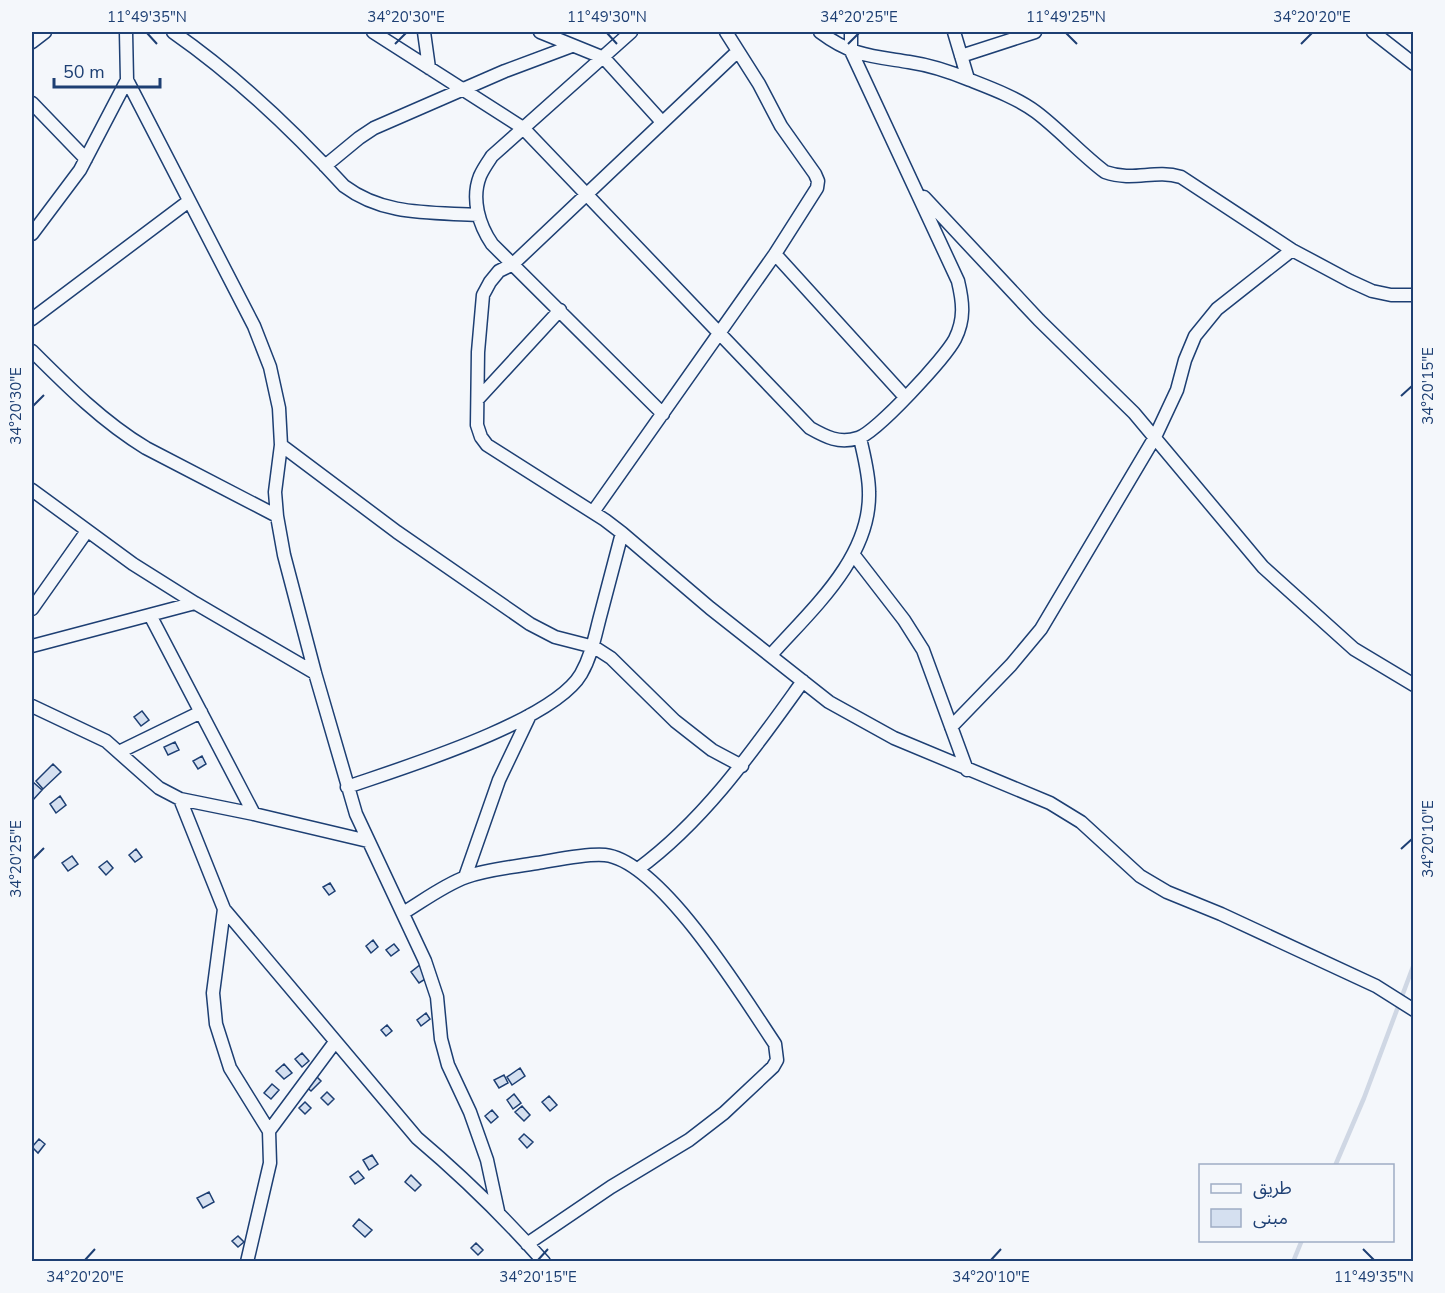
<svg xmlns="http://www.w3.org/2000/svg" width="1445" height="1293" viewBox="0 0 1445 1293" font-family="'Nunito Sans','Noto Sans Arabic',sans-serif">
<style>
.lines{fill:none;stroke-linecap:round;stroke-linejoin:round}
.stream{stroke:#cfd7e4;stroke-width:4.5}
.building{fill:#d5e0f0;stroke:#1d3f73;stroke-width:1.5}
.minor-casing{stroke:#1d3f73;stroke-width:15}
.minor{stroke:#f4f7fb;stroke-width:12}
.ticks{fill:none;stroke:#1d3f73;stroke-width:2}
.neatline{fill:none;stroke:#1d3f73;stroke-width:2}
.ticks-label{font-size:15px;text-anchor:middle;fill:#1d3f73}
</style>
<rect width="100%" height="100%" fill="#f4f7fb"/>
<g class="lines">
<path class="stream" d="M1335 1166 1364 1098 1414 964
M1293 1262 1302 1240"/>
</g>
<path class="building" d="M142 711 149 720 141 726 134 717Z
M175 742 179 750 168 755 164 747Z
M202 756 206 764 198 769 193 761Z
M53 764 61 772 43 789 36 781Z
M33 782 42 790 33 800 32 784Z
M60 796 66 805 56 813 50 804Z
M136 849 142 857 135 862 129 855Z
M72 856 78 864 68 871 62 863Z
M107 861 113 868 106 875 99 867Z
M330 883 335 891 329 895 323 887Z
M373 940 378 947 371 953 366 946Z
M394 944 399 950 391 956 386 950Z
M421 964 430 976 419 983 411 972Z
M426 1013 430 1019 421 1026 417 1020Z
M387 1025 392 1031 386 1036 381 1030Z
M302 1053 309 1061 302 1067 295 1059Z
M284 1064 292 1073 284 1079 276 1071Z
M520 1068 525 1076 512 1085 507 1077Z
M314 1074 321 1081 311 1091 304 1085Z
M504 1075 508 1083 499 1088 494 1080Z
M272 1084 279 1090 271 1099 264 1093Z
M327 1092 334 1099 328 1105 321 1098Z
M514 1094 521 1103 513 1109 507 1100Z
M549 1096 557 1105 550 1111 542 1102Z
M305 1102 311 1108 305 1114 299 1108Z
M522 1106 530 1115 524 1121 515 1112Z
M492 1110 498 1117 491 1123 485 1116Z
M524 1134 533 1142 527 1148 519 1139Z
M39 1139 45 1144 38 1153 32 1147Z
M372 1155 378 1164 369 1170 363 1160Z
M358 1171 364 1178 355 1184 350 1177Z
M411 1175 421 1185 415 1191 405 1182Z
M209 1192 214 1202 203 1208 197 1198Z
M359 1219 372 1230 365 1237 353 1226Z
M238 1236 244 1242 238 1247 232 1241Z
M476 1243 483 1250 478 1255 471 1248Z"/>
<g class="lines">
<defs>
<path id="minor" d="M126 32 127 80 254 326 270 367 279 408 281 445 275 492 277 516 284 555 315 673 356 814 425 961 437 997 441 1039 448 1065 470 1112 487 1160 498 1211
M173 32C236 76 292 129 344 186 384 216 430 212 478 215
M373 32 523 128 810 428C826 437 839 444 858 438 876 433 945 358 955 339 965 319 963 302 958 281L851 51V32
M424 32 429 68
M540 32 604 58 662 122
M631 32 492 156C488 162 483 169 480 176 471 199 479 225 492 244L663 414
M820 32C852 56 871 56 909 62 929 65 951 72 970 80 993 89 1017 98 1036 112 1060 130 1081 154 1105 172 1134 182 1154 169 1181 177L1292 250 1350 281 1372 291 1391 295H1414
M954 32 968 79
M1373 32 1414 64
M32 42 45 32
M961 56 1035 32
M32 103 86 159
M325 166 359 138 374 128 505 71 572 46
M924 197 1039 320 1134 413 1263 567 1354 649 1414 685
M32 234 80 170 127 80
M775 254 905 397
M32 319 189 201
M32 351C67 386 103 422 146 448L277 516
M478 399 560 310
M281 445 397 532 530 624 555 637 594 647 611 658 675 721 712 750 742 766
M32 490 133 564 195 603 315 673
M593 512 775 254 817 188 818 181 815 174 781 126 759 84 726 32
M622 533 710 608 829 702 894 738 1050 803 1081 822 1140 876 1167 892 1221 914 1376 986 1414 1010
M853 554 904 620 923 650 967 770
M32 609 87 531
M150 615 254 814
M32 646 195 603
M771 655C811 610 871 558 869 492 869 474 864 456 860 438
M32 706 106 741 159 788 180 799 254 814 368 841
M951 727 1011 665 1041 629 1155 437 1177 390 1185 360 1195 336 1217 309 1292 250
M119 752 201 712
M347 787C402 768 553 722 581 674 592 655 595 635 601 613 608 587 615 560 622 533L605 520 487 445 481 437 477 425 478 352 483 295 490 282 499 271 513 264 738 51
M180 799 224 909 417 1138C462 1176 504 1217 544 1262
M638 869C706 819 754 749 803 681
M465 877 499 780 530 715
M224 909 213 993 216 1024 230 1068 269 1131 270 1163 247 1262
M403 913C423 901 444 885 466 877 488 869 514 867 537 863 556 860 587 853 605 855 661 861 744 998 775 1044L777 1060 773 1067 724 1113 689 1140 611 1187 527 1244
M269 1131 335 1042"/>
</defs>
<use href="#minor" class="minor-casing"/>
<use href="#minor" class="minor"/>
</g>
<path class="ticks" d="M147 33 157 44M607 33 617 44M1066 33 1077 44M395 44 406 33M848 44 859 33M1301 44 1312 33M1401 396 1412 386M33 406 44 395M1401 849 1412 839M33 859 44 848M1363 1249 1374 1260M85 1260 95 1249M538 1260 548 1249M991 1260 1001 1249"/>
<rect width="1445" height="1293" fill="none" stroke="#f4f7fb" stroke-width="66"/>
<rect x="1199" y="1164" width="195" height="78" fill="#f4f7fb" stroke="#9eadc5" stroke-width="1.5"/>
<rect x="1211" y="1184" width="30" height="9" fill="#f4f7fb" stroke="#9eadc5" stroke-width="1.5"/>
<text x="1253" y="1194" font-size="18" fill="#1d3f73">طريق</text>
<rect x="1211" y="1209" width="30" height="18" fill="#d5e0f0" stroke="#9eadc5" stroke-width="1.5"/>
<text x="1253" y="1224" font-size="18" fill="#1d3f73">مبنى</text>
<path d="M54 78v9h106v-9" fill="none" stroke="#1d3f73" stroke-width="3"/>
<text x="63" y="78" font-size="18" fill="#1d3f73" stroke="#f4f7fb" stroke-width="4.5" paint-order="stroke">50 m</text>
<rect x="33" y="33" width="1379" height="1227" class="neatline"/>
<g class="ticks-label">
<text x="147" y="22">11°49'35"N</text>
<text x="406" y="22">34°20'30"E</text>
<text x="607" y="22">11°49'30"N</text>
<text x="859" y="22">34°20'25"E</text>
<text x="1066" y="22">11°49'25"N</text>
<text x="1312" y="22">34°20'20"E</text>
<text transform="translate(1428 386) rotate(-90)" y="5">34°20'15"E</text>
<text transform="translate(16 406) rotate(-90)" y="5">34°20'30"E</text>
<text transform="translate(1428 839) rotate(-90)" y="5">34°20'10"E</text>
<text transform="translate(16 859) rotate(-90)" y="5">34°20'25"E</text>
<text x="85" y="1282">34°20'20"E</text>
<text x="538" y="1282">34°20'15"E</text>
<text x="991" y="1282">34°20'10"E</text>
<text x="1374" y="1282">11°49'35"N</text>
</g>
</svg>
